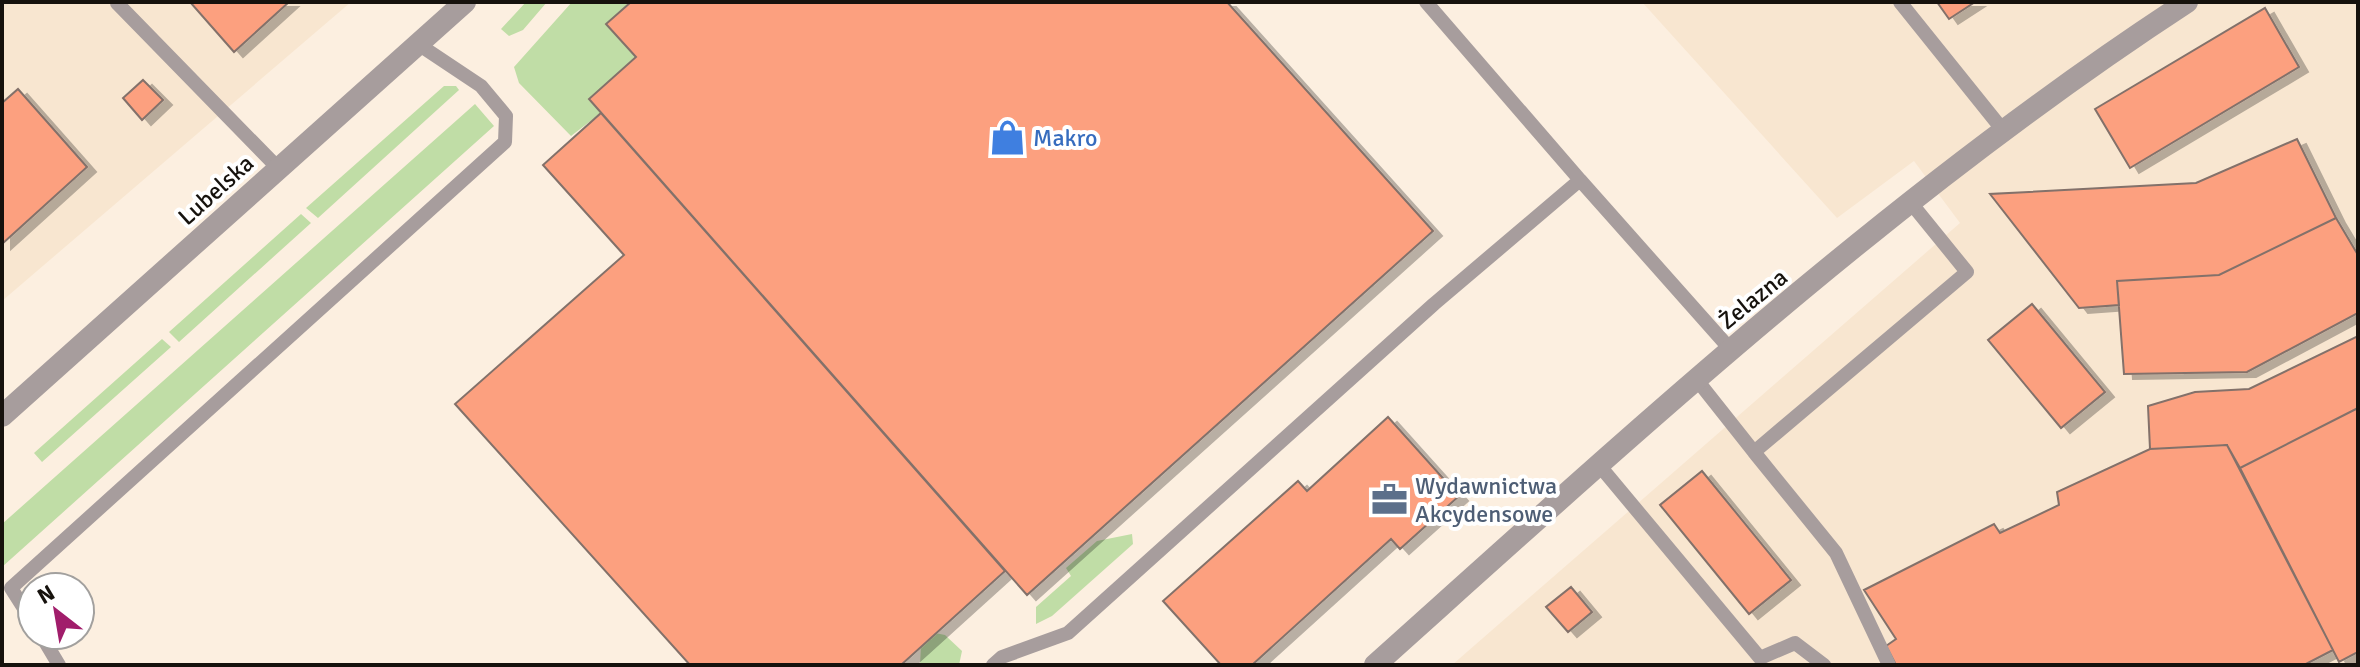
<svg xmlns="http://www.w3.org/2000/svg" width="2360" height="667" viewBox="0 0 2360 667" font-family="Signika,sans-serif">
<style>
.built{fill:#f8e6d0}
.green{fill:#c0dda6}
.building{fill:#fca07f;stroke:#83716a;stroke-width:2;filter:url(#shadow)}
.lines{fill:none;stroke-linecap:round;stroke-linejoin:round}
.service{stroke:#a79d9d;stroke-width:14}
.minor{stroke:#a79d9d;stroke-width:22}
.tertiary{stroke:#a79d9d;stroke-width:22}
.labels{text-anchor:middle;dominant-baseline:central;stroke-width:8;stroke-linejoin:round;paint-order:stroke}
.shop-label{font-size:24px;fill:#366cbe;stroke:#fff;text-anchor:start}
.street-label{font-size:24px;fill:#16120d;stroke:#fff}
.service-label{font-size:24px;fill:#4e5e75;stroke:#fff;text-anchor:start}
</style>
<defs>
<filter id="shadow"><feDropShadow dx="9" dy="5" stdDeviation="0" flood-color="#0004"/></filter>
</defs>
<rect width="100%" height="100%" fill="#fcefe0"/>
<path class="built" d="M2 2H351L2 301Z
M1642 2H2358V665H1452L1960 223 1914 161 1837 218Z"/>
<path class="green" d="M526 2H547L523 30 509 36 501 29Z
M572 2H631L606 24 636 57 589 99 601 113 571 136 519 83 514 67Z
M444 86H456L459 90 318 218 306 208Z
M475 104 494 126 2 567V524Z
M301 214 311 223 179 342 169 332Z
M162 339 171 347 42 462 34 453Z
M1132 534 1133 544 1052 616 1036 624V607L1071 576 1066 568 1097 541Z
M935 633 945 635 962 651 959 665H920L921 646Z"/>
<path class="building" d="M190 2H289L234 52Z
M631 2H1227L1433 231 1027 595 589 99 636 57 606 24Z
M1937 2H1975L1949 19Z
M2265 8 2299 67 2130 168 2095 109Z
M143 80 163 100 142 120 123 98Z
M18 89 87 167 2 244V103Z
M601 113 1005 571 901 665H690L455 404 624 255 543 165Z
M2297 139 2336 218 2219 275 2117 281 2119 305 2079 308 1990 194 2196 183Z
M2336 218 2358 255V313L2247 372 2124 374 2117 281 2219 275Z
M2032 304 2105 392 2061 428 1988 340Z
M2358 336V408L2240 468 2227 445 2150 449 2148 406 2195 392 2249 389Z
M2358 408V652L2339 662 2240 468Z
M1388 417 1459 496 1400 549 1391 539 1252 665H1221L1163 601 1298 481 1307 491Z
M2227 445 2333 650 2304 665H1896L1886 646 1896 639 1864 590 1994 524 2000 533 2059 505 2057 492 2150 449Z
M1702 471 1791 580 1749 614 1660 505Z
M1571 587 1592 612 1568 632 1546 607Z"/>
<g class="lines">
<path class="service" d="M1426 2 1580 180
M1900 2 2002 129
M117 3 279 169
M1697 380 1754 452 1967 272 1911 203
M1754 452 1836 553 1889 665
M1599 465 1760 658 1795 643 1824 665
M32 621 11 588 505 142 506 116 481 86 418 44
M41 635 59 665
M993 665 1002 657 1068 633 1434 304 1580 180 1731 350"/>
<path class="minor" d="M1375 665C1635 432 1894 193 2187 2"/>
<path class="tertiary" d="M2 416 465 2"/>
</g>
<defs>
<symbol id="shop-bare" viewBox="-9 -9 18 18"><path d="M-5-2.5h2.3a2.7 3.5 0 0 1 5.4 0H5L5.5 6h-11ZM-1.5-2.5h3a1.5 2.3 0 0 0-3 0Z" fill="#3f7fe0" stroke="#fff" stroke-width="2.5" paint-order="stroke"/></symbol>
<symbol id="office-bare" viewBox="-9 -9 18 18"><path d="M-6-3h4V-5.5h4V-3h4V5H-6ZM-1-4.5V-3h2v-1.5ZM-6 0V1H6V0Z" fill="#5c6f8a" stroke="#fff" stroke-width="2.5" paint-order="stroke"/></symbol>
</defs>
<g fill-rule="evenodd">
<use href="#shop-bare" x="982" y="112" width="51" height="51"/>
<use href="#office-bare" x="1364" y="474" width="51" height="51"/>
</g>
<g class="labels">
<g class="shop-label">
<text x="1033" y="138">Makro</text>
</g>
<g class="street-label">
<text transform="translate(216 190) rotate(-42)">Lubelska</text>
<text transform="translate(1753 299) rotate(-39)">Żelazna</text>
</g>
<g class="service-label">
<text x="1415" y="486">Wydawnictwa<tspan x="1415" dy="28">Akcydensowe</tspan></text>
</g>
</g>
<rect width="2360" height="667" fill="none" stroke="#16120d" stroke-width="8"/>
<g transform="translate(56 611) rotate(329)"><circle r="38" fill="#ffffff" stroke="#a2a09e" stroke-width="2"/>
<path d="M0-6L14 30L0 20L-14 30Z" fill="#a11d6b"/>
<text y="-12" font-size="22" font-weight="bold" text-anchor="middle" fill="#16120d">N</text>
</g>
</svg>
